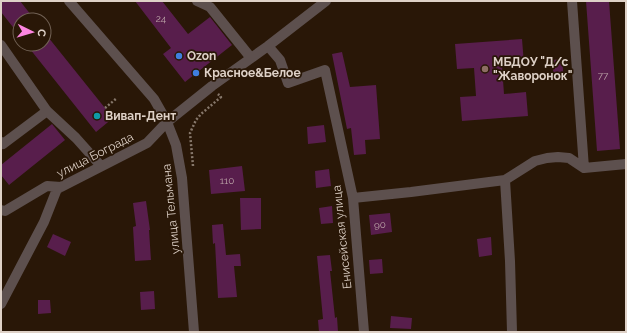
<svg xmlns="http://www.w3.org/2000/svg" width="627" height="333" viewBox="0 0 627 333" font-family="Raleway,sans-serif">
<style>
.building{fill:#581e4c}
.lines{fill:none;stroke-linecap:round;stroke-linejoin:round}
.path{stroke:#86776a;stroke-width:2.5;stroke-dasharray:2 2;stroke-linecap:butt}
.minor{stroke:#5d504e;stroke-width:10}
.shop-dot{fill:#3f7fe0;stroke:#291707;stroke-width:1.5}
.education-dot{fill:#8d6e63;stroke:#291707;stroke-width:1.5}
.culture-dot{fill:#0f9aa8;stroke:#291707;stroke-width:1.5}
.labels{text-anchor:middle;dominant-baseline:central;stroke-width:3.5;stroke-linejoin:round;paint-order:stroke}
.number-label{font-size:10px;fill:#bca4a8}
.poi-label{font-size:12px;font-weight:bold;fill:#ded1c7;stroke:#291707;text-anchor:start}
.street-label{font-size:12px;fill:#ded1c7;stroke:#291707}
</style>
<rect width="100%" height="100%" fill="#291707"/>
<path class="building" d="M1 1H20L35 20H20V36L1 12Z
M135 1H162L188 34 210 17 232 45 185 82 163 54 171 48Z
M586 1H609L620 149 597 151Z
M44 32 113 118 96 132 26 44H44Z
M522 39 524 64 502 66 504 94 526 92 528 116 462 121 460 97 476 96 474 68 457 69 455 44Z
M342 52 350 87 376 85 380 139 365 140 366 154 354 155 351 128 347 129 332 54Z
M562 59 564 80H554L552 60Z
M52 124 65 140 9 185 1 175V165Z
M324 125 326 142 308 144 307 127Z
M242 166 245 191 211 194 209 170Z
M329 169 331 186 316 188 315 171Z
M240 198H261V229L241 230Z
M146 201 150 230H149L151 260 135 261 133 227 136 226 133 203Z
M332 206 333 223 321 224 319 208Z
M390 213 392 232 371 235 369 215Z
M223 224 226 255 240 254 241 266H234L237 297 218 298 215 243 213 244 212 225Z
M53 234 71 242 65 256 47 247Z
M491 237 492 255 479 257 477 239Z
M330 255 332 271H330L335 318 337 317 338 332H319L318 320 323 319 317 256Z
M382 259 383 273 370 274 369 260Z
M154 291 155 309 141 310 140 292Z
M38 300H50L51 313 38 314Z
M391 316 412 318 411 329 390 328Z"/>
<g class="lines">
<path class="path" d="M105 108 117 98
M193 166 190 133 196 120 201 114 221 97 218 94"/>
<path class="minor" d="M69 1 154 99 167 122 176 145 182 178 194 332
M197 1 210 7 251 58
M572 1 584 168
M1 45 47 111 76 138 101 166
M268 46 280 60 288 83 325 70 353 198 364 332
M1 142 3 144 47 111
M505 180 510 261 512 332
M353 198 411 192 505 180 535 161 547 158 558 157 569 158 584 168 626 164
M1 210 5 211 47 186 61 187
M1 304 44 222 57 189 147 143 167 122 212 86 268 46 326 1"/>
</g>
<g class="shop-dot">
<circle cx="179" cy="56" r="4"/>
<circle cx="196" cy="73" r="4"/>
</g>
<circle class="education-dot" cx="485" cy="69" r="4"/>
<circle class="culture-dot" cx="97" cy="116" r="4"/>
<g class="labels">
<g class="number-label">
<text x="161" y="18">24</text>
<text x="603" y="75">77</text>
<text x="227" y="180">110</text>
<text x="380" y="224">90</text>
</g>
<g class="poi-label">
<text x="187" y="56">Ozon</text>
<text x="493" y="62">МБДОУ "Д/с<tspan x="493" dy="14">"Жаворонок"</tspan></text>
<text x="204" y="73">Красное&amp;Белое</text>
<text x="105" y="116">Вивап-Дент</text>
</g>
<g class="street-label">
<text transform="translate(95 155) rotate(-27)">улица Бограда</text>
<text transform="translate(171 209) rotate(-96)">улица Тельмана</text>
<text transform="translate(342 237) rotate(-96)">Енисейская улица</text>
</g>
</g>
<rect width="627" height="333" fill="none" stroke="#ded1c7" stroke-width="4"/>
<g transform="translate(32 32) rotate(95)"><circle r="19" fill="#291707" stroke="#716154"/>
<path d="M0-3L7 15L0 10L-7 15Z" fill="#fd86e1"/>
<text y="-6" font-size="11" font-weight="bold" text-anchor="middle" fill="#ded1c7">С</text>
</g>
</svg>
